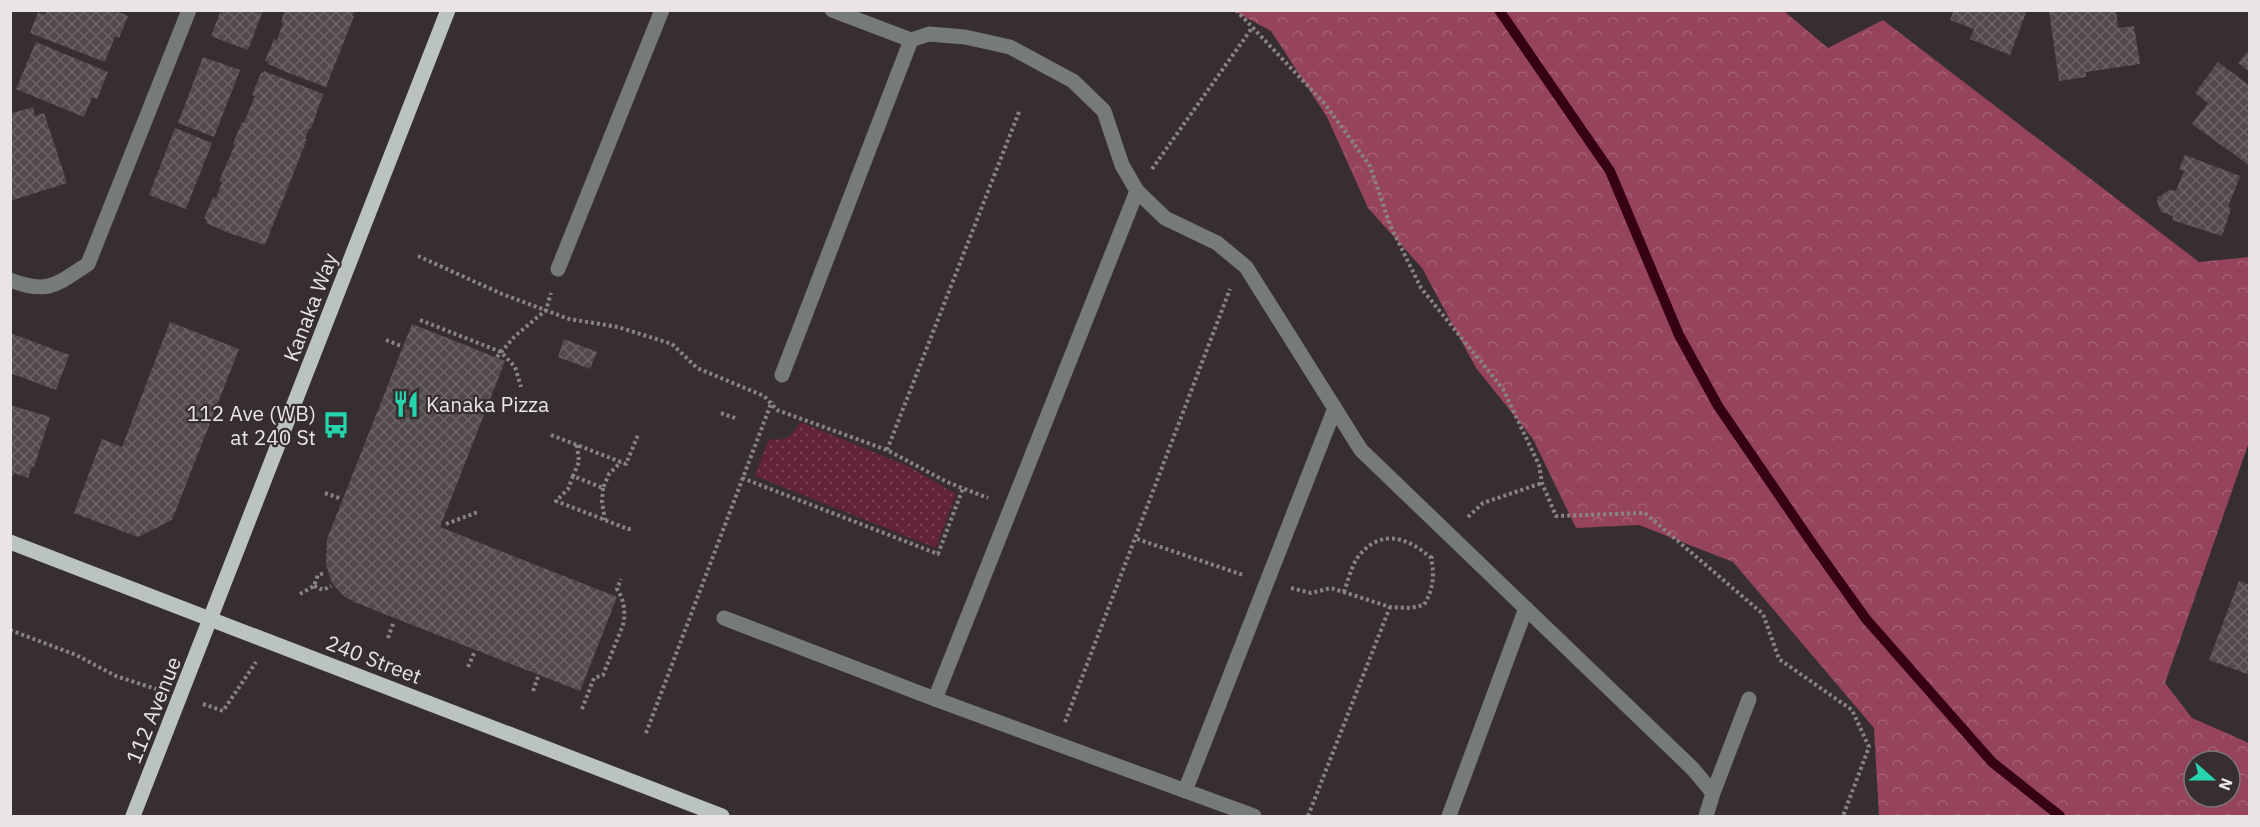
<svg xmlns="http://www.w3.org/2000/svg" width="2260" height="827" viewBox="0 0 2260 827" font-family="'IBM Plex Sans',sans-serif">
<style>
.forest{fill:url(#forest-crowns);fill-rule:evenodd}
.garden{fill:url(#garden-dots)}
.lines{fill:none;stroke-linecap:round;stroke-linejoin:round}
.stream{stroke:#360015;stroke-width:10}
.building{fill:url(#building-cross-hatch)}
.path{stroke:#8a8384;stroke-width:4;stroke-dasharray:3 3;stroke-linecap:butt}
.minor{stroke:#767a78;stroke-width:15}
.major{stroke:#bbc3c0;stroke-width:15}
.labels{text-anchor:middle;dominant-baseline:central;stroke-width:4.5;stroke-linejoin:round;paint-order:stroke}
.street-label{font-size:21px;fill:#eae4e5;stroke:#362e30}
.poi-label{font-size:21px;fill:#eae4e5;stroke:#362e30;text-anchor:start}
</style>
<defs>
<pattern id="forest-crowns" width="20" height="18" patternUnits="userSpaceOnUse" patternTransform="scale(1.5)"><rect width="20" height="18" fill="#95445c"/><path d="M2 6a3 3 0 1 1 6 0M12 15a3 3 0 1 1 6 0" fill="none" stroke="#a45f73"/></pattern>
<pattern id="garden-dots" width="8" height="8" patternUnits="userSpaceOnUse" patternTransform="scale(1.5)"><rect width="8" height="8" fill="#632337"/><path d="M2 2h.1M6 6h.1" fill="none" stroke="#7a4354" stroke-width="1.8" stroke-linecap="round"/></pattern>
<pattern id="building-cross-hatch" width="8" height="8" patternUnits="userSpaceOnUse" patternTransform="scale(1.5)"><rect width="8" height="8" fill="#534a4c"/><path d="M0 0l8 8M0 8l8-8" fill="none" stroke="#6c6466"/></pattern>
</defs>
<rect width="100%" height="100%" fill="#362e30"/>
<path class="forest" d="M1234 11H1784L1828 48 1883 20 2199 262 2249 257V442L2165 683 2192 718 2249 743V816H1879L1874 728 1733 562 1639 525 1576 528 1533 439 1476 368 1422 268 1368 208 1327 117 1271 31ZM2194 761H2230V797H2194Z"/>
<path class="garden" d="M800 422 908 466 956 494 936 548 755 476 769 439C786 441 792 438 800 422Z"/>
<g class="lines">
<path class="stream" d="M1499 10 1610 171 1679 335 1718 406 1816 549 1866 619 1992 762 2060 816"/>
</g>
<path class="building" d="M47 10H114L128 16 119 38 115 36 105 62 30 33 38 12 45 15Z
M221 10H263L248 50 211 36Z
M285 10H355L352 16H354L326 87 291 74 268 64 269 62 265 61 274 39 277 40 283 23 281 22Z
M1954 10H2027L2010 55 1970 39 1974 29 1950 20Z
M2049 10H2116L2118 28 2134 26 2140 64 2086 72V77L2059 81Z
M36 42 108 72 97 99 92 97 84 117 16 89Z
M2250 49V72L2238 63Z
M203 57 240 70 214 137 178 123Z
M2218 62 2250 86V166L2192 124 2208 103 2195 93Z
M264 71 323 94 311 129 309 128 305 139H307L265 245 229 233 206 223 207 220 204 219 213 197 216 198 222 182 219 181 235 145 233 144 242 122 244 123 255 96 252 95 261 73H263Z
M33 107 35 116 44 113 67 183 10 201V124L13 123 10 114Z
M175 128 212 143 186 209 149 195Z
M2185 155 2240 176 2228 207 2231 209 2222 236 2172 220 2173 216 2161 212 2157 201 2158 196H2162L2163 194 2169 190 2176 191 2184 171 2179 169Z
M170 322 239 349 172 520 138 537 74 513 102 439 122 447Z
M412 324 505 361 440 527 617 597 580 691 354 602 344 596 332 583 326 564 327 539Z
M10 333 69 355 56 390 10 373Z
M564 339 597 352 590 369 558 357Z
M10 405 50 417 34 467H32L28 478 14 473 13 476H10Z
M2239 581 2250 585V675L2209 660Z"/>
<g class="lines">
<path class="path" d="M1236 10 1325 104 1370 166 1390 225 1421 288 1503 389 1539 465 1542 483 1556 516 1645 513 1763 614 1779 659 1852 710 1869 747 1843 816
M1152 169 1252 28
M418 256 502 294 569 319 618 327 672 344 697 368 764 396 777 410 887 450 947 482 988 498
M420 320 501 352 515 367 521 387
M386 340 401 346
M497 357 515 336 546 310 551 293
M721 413 735 418
M551 435 626 464 638 435
M577 445 579 462 573 476 603 488 609 474 621 462
M887 450 1019 112
M573 476 568 489 556 501 628 529H634
M742 478 938 554 963 488
M603 488 602 502 605 520
M325 493 342 499
M1468 517 1483 503 1542 483
M446 524 478 512
M1137 539 1243 575
M314 586 323 590 331 586
M1291 588 1311 593 1331 588 1390 607 1410 608 1424 605C1433 589 1435 577 1431 558L1434 554
M1344 592C1348 581 1351 567 1358 557 1380 528 1408 537 1431 558
M300 594 314 586 318 575 325 573
M10 630 76 655 116 676 156 689
M388 638 394 621
M468 667 475 651
M533 691 538 677
M203 704 223 711 256 662
M582 709 594 678 603 675 623 625C626 612 624 600 617 589L621 579
M1065 722 1230 289
M646 733 772 401
M1308 816 1390 607"/>
<path class="minor" d="M832 10 911 40 929 34 965 37 1010 47 1073 81 1104 111 1122 165 1137 191 1165 218 1217 243 1246 267 1361 450 1693 769 1713 793 1706 816
M558 269 662 10
M10 280C48 295 57 284 88 264L189 10
M782 375 911 40
M724 618 935 699 1254 816
M935 699 1137 191
M1185 791 1335 408
M1713 793 1749 699
M1449 816 1526 608"/>
<path class="major" d="M10 542 722 816
M133 816 448 10"/>
</g>
<defs>
<symbol id="restaurant-bare" viewBox="-9 -9 18 18"><path d="M-5-6h1v4h1v-4h1v4h1v-4h1v5L-1.5 .5V6h-2V.5L-5-1ZM5-6V6H3V1.5H1.5Q1.5-4 5-6Z" fill="#26d5ae" stroke="#362e30" stroke-width="2.5" paint-order="stroke"/></symbol>
<symbol id="bus-bare" viewBox="-9 -9 18 18"><path d="M-5-6H5V4H4V6H2V4H-2V6H-4V4H-5ZM-3.5-4V0h7V-4ZM-3.5 1.2v1.5H-2V1.2ZM2 1.2v1.5H3.5V1.2Z" fill="#26d5ae" stroke="#362e30" stroke-width="2.5" paint-order="stroke"/></symbol>
</defs>
<g fill-rule="evenodd">
<use href="#restaurant-bare" x="387" y="385" width="38" height="38"/>
<use href="#bus-bare" x="317" y="406" width="38" height="38"/>
</g>
<g class="labels">
<g class="street-label">
<text transform="translate(310 307) rotate(-69)">Kanaka Way</text>
<text transform="translate(374 659) rotate(21)">240 Street</text>
<text transform="translate(153 710) rotate(-68)">112 Avenue</text>
</g>
<g class="poi-label">
<text x="426" y="404">Kanaka Pizza</text>
<text x="316" y="413" text-anchor="end">112 Ave (WB)<tspan x="316" dy="24">at 240 St</tspan></text>
</g>
</g>
<rect width="2260" height="827" fill="none" stroke="#eae4e5" stroke-width="24"/>
<g transform="translate(2212 779) rotate(111)"><circle r="28" fill="#362e30" stroke="#7e7778" stroke-width="1.5"/>
<path d="M0-4.5L10 22L0 15L-10 22Z" fill="#26d5ae"/>
<text y="-9" font-size="16" font-weight="bold" text-anchor="middle" fill="#eae4e5">N</text>
</g>
</svg>
